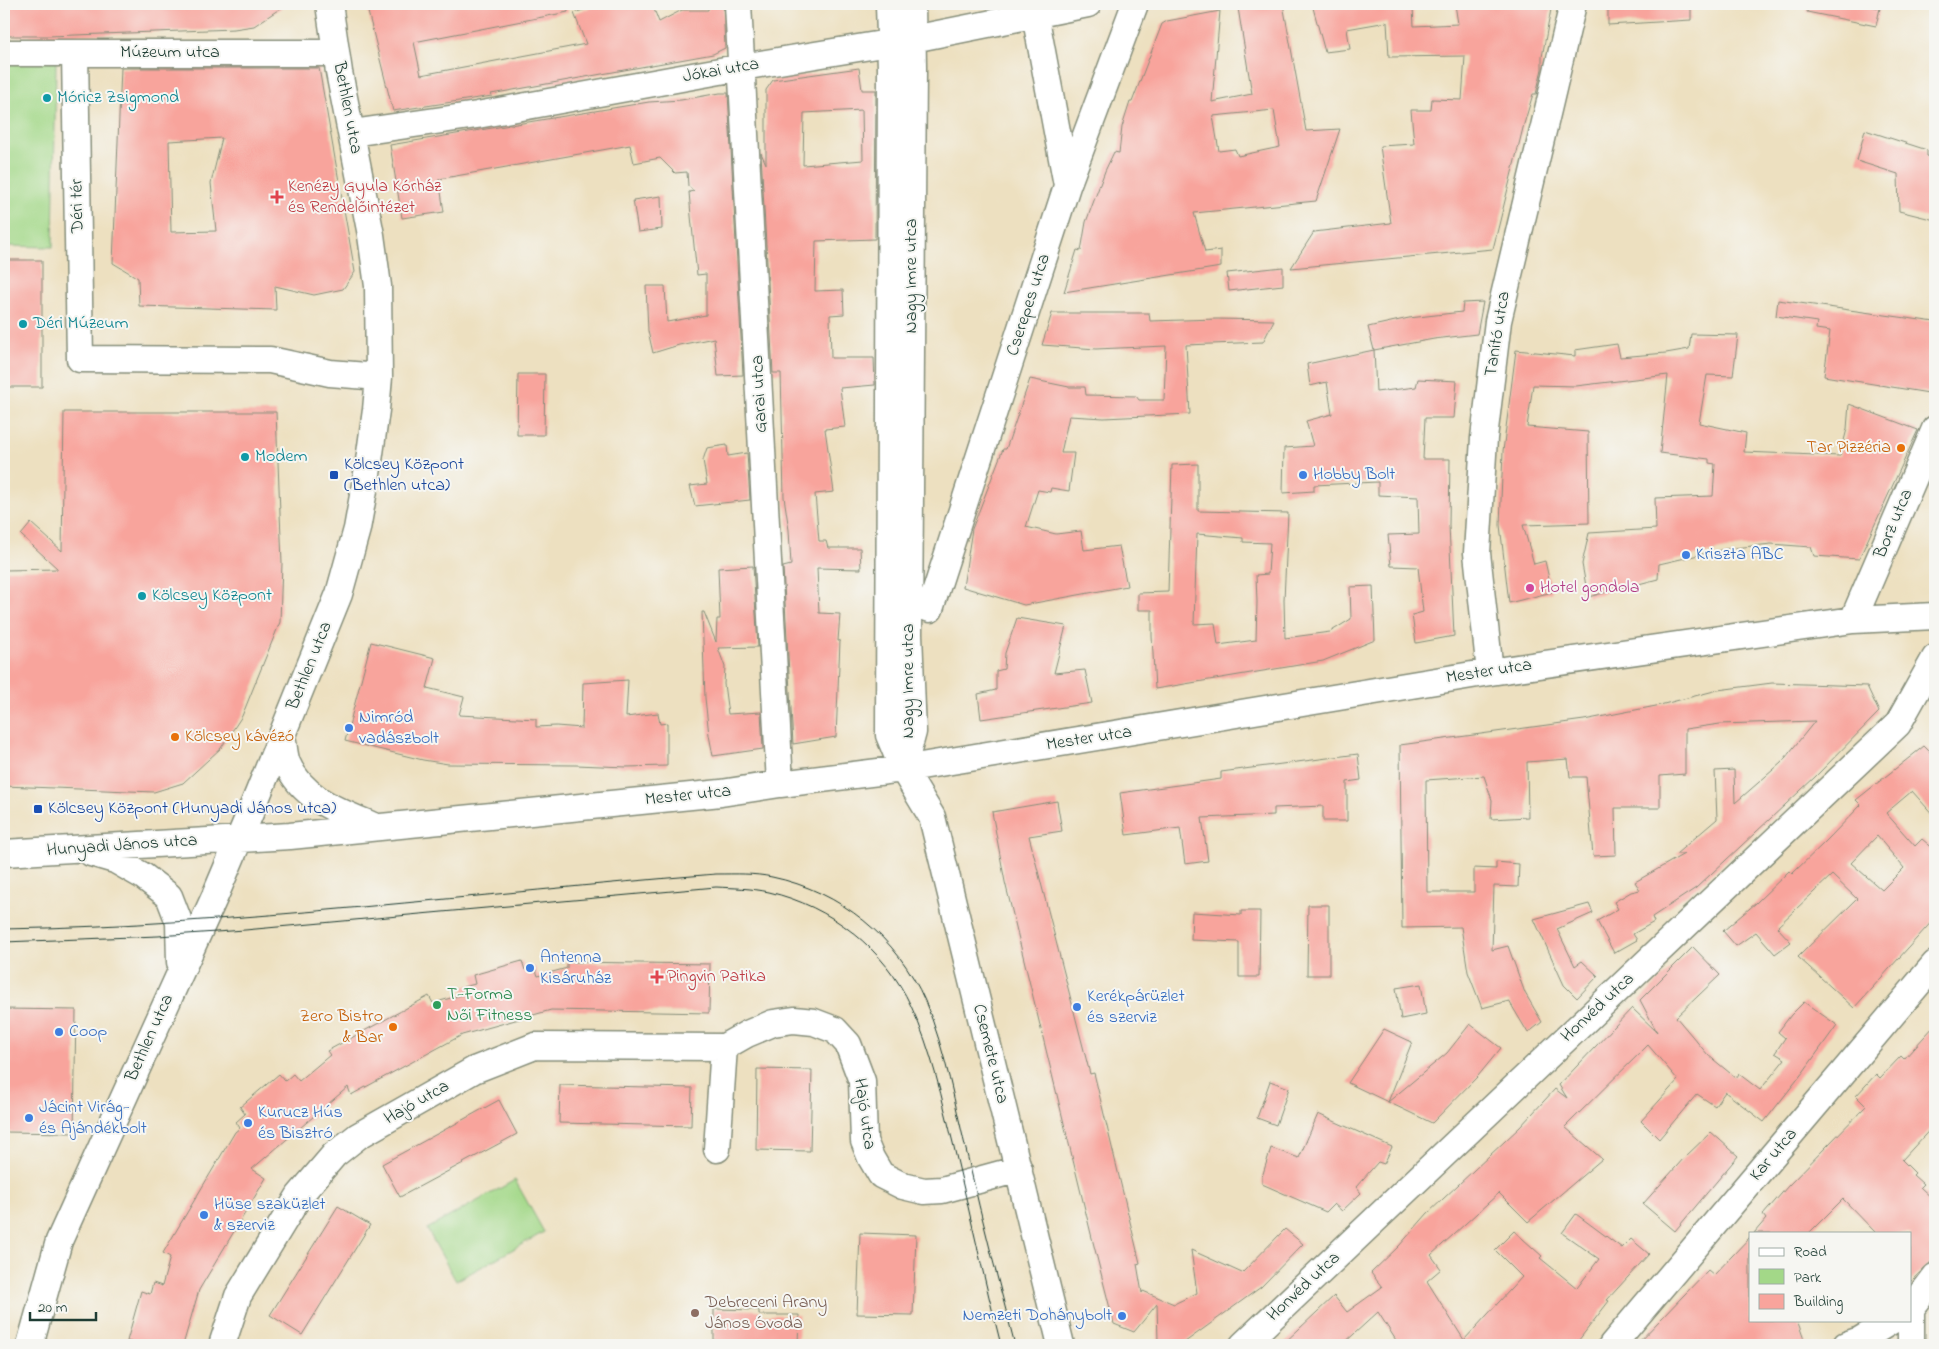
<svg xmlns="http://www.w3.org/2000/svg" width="1939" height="1349" viewBox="0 0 1939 1349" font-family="'Indie Flower',sans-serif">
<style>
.green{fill:#a3d888;stroke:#618a5e}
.building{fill:#f8a49c;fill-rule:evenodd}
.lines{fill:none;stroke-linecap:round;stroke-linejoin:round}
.minor-casing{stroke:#868e7a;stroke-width:29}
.minor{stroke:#fff;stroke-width:26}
.tram{stroke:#1f3d34;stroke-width:1}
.culture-dot{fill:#0f9aa8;stroke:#f6f6f2;stroke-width:2}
.health-dot{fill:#e0444e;stroke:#f6f6f2;stroke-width:2}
.food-dot{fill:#e8710a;stroke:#f6f6f2;stroke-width:2}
.transit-dot{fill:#1a4fb4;stroke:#f6f6f2;stroke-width:2}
.shop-dot{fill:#3f7fe0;stroke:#f6f6f2;stroke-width:2}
.hotel-dot{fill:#d1479c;stroke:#f6f6f2;stroke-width:2}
.leisure-dot{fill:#2e9e5b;stroke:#f6f6f2;stroke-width:2}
.education-dot{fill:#8d6e63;stroke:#f6f6f2;stroke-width:2}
.labels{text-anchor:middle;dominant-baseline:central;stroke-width:4;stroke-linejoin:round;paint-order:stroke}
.street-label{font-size:18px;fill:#1f3d34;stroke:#f6f6f2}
.culture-label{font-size:18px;fill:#0d838f;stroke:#f6f6f2;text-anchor:start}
.health-label{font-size:18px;fill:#be3a42;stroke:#f6f6f2;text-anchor:start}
.food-label{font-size:18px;fill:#c56008;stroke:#f6f6f2;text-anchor:end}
.transit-label{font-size:18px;fill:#164399;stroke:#f6f6f2;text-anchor:start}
.shop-label{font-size:18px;fill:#366cbe;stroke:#f6f6f2;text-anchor:start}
.hotel-label{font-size:18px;fill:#b23c85;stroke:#f6f6f2;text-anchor:start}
.leisure-label{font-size:18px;fill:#27864d;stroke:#f6f6f2;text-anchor:start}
.education-label{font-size:18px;fill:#785e54;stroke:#f6f6f2;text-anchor:start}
</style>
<rect width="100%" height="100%" fill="#f6f6f2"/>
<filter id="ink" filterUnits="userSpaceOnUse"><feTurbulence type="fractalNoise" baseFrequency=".02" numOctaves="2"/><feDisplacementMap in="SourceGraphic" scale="10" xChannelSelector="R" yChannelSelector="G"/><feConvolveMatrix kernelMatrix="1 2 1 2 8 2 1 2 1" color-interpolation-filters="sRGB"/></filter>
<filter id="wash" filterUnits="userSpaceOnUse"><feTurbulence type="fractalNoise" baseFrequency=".0096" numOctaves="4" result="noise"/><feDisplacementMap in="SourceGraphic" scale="20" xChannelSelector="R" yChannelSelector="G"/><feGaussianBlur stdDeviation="1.12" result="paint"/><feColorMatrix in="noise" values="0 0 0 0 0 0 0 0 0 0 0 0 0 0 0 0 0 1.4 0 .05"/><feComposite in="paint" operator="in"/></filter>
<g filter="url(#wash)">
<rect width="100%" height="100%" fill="#ede0c0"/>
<path class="green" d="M4 60 56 61 53 247 4 246Z
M515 1180 544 1232 456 1281 427 1229Z"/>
<g id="blocks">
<path class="building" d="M4 4H287L254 26 234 29 49 36H4Z
M366 4H567L568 12 414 42 421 75 586 44 574 13 601 4H652L659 22 682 10H708V4H723L725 48 713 54 491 94 492 96 393 111Z
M1261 4H1283L1306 131 1340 129 1316 201 1194 213 1205 252 1221 250V267L1064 292 1077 250 1081 251 1086 222 1105 171 1114 152 1119 153 1122 127 1130 102H1132L1162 24 1167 21 1220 11 1212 102 1252 94 1238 8ZM1274 110 1280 147 1238 156 1235 149 1219 151 1213 116Z
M1312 4H1400L1401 8 1413 7 1414 26 1458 24 1455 4H1552L1542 57V69L1536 94H1533L1524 124 1493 249 1291 268 1314 232 1391 223 1380 146 1414 144 1411 110H1431L1432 99 1462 100 1465 56 1389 57 1387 22 1347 29 1350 49 1325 52Z
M1608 4H1691V20L1608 25Z
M1808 4H1860L1880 8 1876 26 1807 12Z
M121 68H319L355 272 343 289 314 295 275 286 276 310 139 306 138 278 113 263ZM222 138 211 183 216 231 171 232 169 141Z
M859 68 862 90H876L875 239 816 241 815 291 843 290 844 314 830 315 831 358H874L875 385 840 388 845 427 825 429 834 492 815 494 819 541H826L828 548H860L861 569 817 568 819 613 840 614 838 641H840L836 737 793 744 783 567 791 565 789 530 784 497 781 373H773L761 153 766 164V90L773 80ZM862 110 863 160 803 165 804 113Z
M720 93H728L743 375 718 376 714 338 679 345 653 353 648 331 646 286H665L667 322 706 315V274L697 275 691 216 689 192 694 191 688 186 687 172 675 173 660 158 634 163 630 145 439 179 444 212 402 218 390 145 649 102 681 100Z
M1865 130 1927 150V156L1935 158V220L1899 211 1898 174 1857 161Z
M661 196 662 229 638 232 633 200Z
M4 260H42V387H4Z
M1283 267V285L1229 291 1227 273Z
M1778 300 1935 322V394L1824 376 1830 331 1816 329 1817 322 1776 316Z
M1483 302 1477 334 1434 339 1374 350 1368 327 1409 318 1462 312 1463 303Z
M1052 313H1149L1150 321 1217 319 1274 320 1263 342 1186 345 1190 414 1104 418 1069 416 1061 453H1074L1069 491 1051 488 1050 492 1038 490 1026 527 1056 534 1081 531 1084 550 1119 546 1127 586 1024 605 963 587 972 529 1003 449H1006L1030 379 1069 387H1085L1086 395 1136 396 1139 400H1164L1166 346 1096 349 1042 345Z
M1691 334 1738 335 1733 376 1707 375 1699 423 1746 433 1744 452 1840 456 1847 429 1849 404 1918 430 1859 559 1814 556 1811 547 1771 544 1725 549 1659 564 1658 579 1588 597 1582 564 1589 533 1656 529 1655 498 1713 496 1715 464 1709 463V459L1660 453 1668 375 1576 386 1533 385 1527 427 1588 432 1589 523 1523 525 1534 564 1545 561 1552 592 1509 603 1500 525 1503 451 1516 350 1575 356V350L1617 344 1620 357 1666 353 1689 349Z
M1374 350 1376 392 1416 387 1418 379 1457 381 1454 418H1425L1423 459H1450L1449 525 1454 636 1416 643 1412 615 1423 612 1418 567 1391 566 1388 535 1419 534 1418 497 1378 495V482L1314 485V491L1283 493 1284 448 1313 446 1306 421 1332 414 1327 382 1310 386 1307 364Z
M518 374H545L544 435H517Z
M64 412H276L282 563 280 622 242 716 221 748 183 783 154 792 4 786V570L58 569 21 535 31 523 62 551Z
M727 445 728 456 747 453 750 500 695 506 690 486 707 484 703 460 707 448Z
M1198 464V511L1288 513 1284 600 1285 638 1330 632 1351 619 1350 587 1373 586 1375 640 1323 661 1155 689 1152 636V610H1138V593L1168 592 1172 465ZM1197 534 1243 538V542L1270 543 1268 574 1256 575 1257 602 1256 640 1218 645 1215 623 1194 624Z
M753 566 758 647 718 648 725 667 724 684 728 714 761 712 763 749 713 756 709 735 705 698 702 612H704L716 642 717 619H720L718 568Z
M1017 618 1066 626 1054 673 1085 670 1092 703 981 719 978 694 996 690V671L1004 669 1005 653Z
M371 642 435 658 427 688 464 697 459 715 536 719V727L556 726 582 728 583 683 628 680 626 717 658 713 660 724 667 723V766L626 767 576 765 448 764 423 760 345 741Z
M1772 683 1867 686 1879 712 1815 777 1696 888 1652 917 1654 922 1633 934 1637 940 1614 953 1597 921 1618 909 1614 902 1631 892 1640 890 1635 882 1684 854H1676L1717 819 1715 771 1734 770 1735 803 1781 763 1815 721 1720 724 1685 729V774L1660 776V808H1615L1616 855 1593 856 1586 777H1570L1568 759 1527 762 1528 817 1491 819 1492 800 1484 776 1426 780 1427 892H1474V868L1496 869V862L1519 864 1518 887 1494 886 1492 950 1508 946 1525 993 1542 1022 1528 1033 1509 1001 1482 1008 1468 972 1461 927 1402 928 1400 745 1584 720 1656 706 1718 690Z
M1924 746 1935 757V817L1912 791 1886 813 1915 846 1922 839 1935 850V918L1854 1008 1798 957 1857 899 1832 875 1777 927 1791 942 1775 954 1756 932 1736 946 1723 931 1756 903 1789 871 1792 874 1827 840 1861 805 1856 800ZM1877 836 1904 868 1882 890 1851 863Z
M1358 754 1361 780 1347 782V821H1323V806L1274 808V815L1202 818 1208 861 1185 864 1180 828 1126 835 1120 793 1221 779V772Z
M1057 801 1062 831 1029 836 1090 1074 1094 1073 1140 1263 1137 1264 1142 1293 1143 1291 1174 1304 1197 1293 1191 1250 1242 1273 1285 1229 1303 1244 1261 1287 1181 1345H1167L1158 1342 1157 1304 1134 1332 1114 1324 1092 1238 1005 882 992 812Z
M1589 904 1593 913 1557 929 1575 966 1582 961 1598 976 1577 998 1564 985 1534 919Z
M1308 905H1329V975H1307Z
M1241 911H1260L1259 977H1239V942L1191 940 1192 912 1241 915Z
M1693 947 1720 975 1676 1017 1708 1055 1736 1078 1739 1074 1760 1090 1785 1059 1775 1053 1785 1038 1778 1032 1791 1015 1804 1002 1837 1025 1804 1071 1764 1122 1725 1092 1715 1106 1697 1094 1659 1139 1641 1121 1678 1080 1648 1045 1565 1127 1602 1159 1528 1222 1499 1193 1431 1255 1441 1269 1427 1281 1464 1340 1522 1277 1495 1250 1514 1231 1542 1256 1540 1258 1577 1288 1599 1259 1562 1233 1576 1214 1622 1248 1631 1239 1649 1254 1607 1300 1609 1301 1575 1345H1399L1378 1312 1342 1345H1282L1334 1296 1347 1312 1382 1287 1371 1273 1399 1246 1428 1213 1520 1127 1555 1089 1567 1098 1559 1085 1632 1008 1657 1032 1640 1000Z
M522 961 525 970 535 967 538 976 567 968V962L710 964 709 1013 551 1010 462 1035 351 1095 348 1087 252 1169 266 1178 199 1290 183 1345H140L127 1341 141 1291 150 1294 153 1283 162 1286 170 1257 163 1253 235 1132 240 1128 236 1122 245 1114 240 1107 279 1074 285 1081 293 1074 299 1081 330 1055 327 1051 429 996 433 1003 465 994 463 987 475 984 473 975Z
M1421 984 1426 1014 1401 1019 1396 988Z
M4 1009 76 1010 74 1133 4 1132Z
M1470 1024 1501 1048 1478 1076 1432 1123 1388 1102 1447 1053Z
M1935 1025V1124L1902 1160 1915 1173 1913 1175 1923 1184 1920 1187 1935 1201V1258L1910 1282V1233H1876L1843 1199 1809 1233H1754L1766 1219 1763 1215 1788 1186 1866 1106 1856 1096 1876 1074 1880 1078 1901 1056 1904 1059Z
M1384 1029 1412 1042 1388 1102 1348 1083Z
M757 1069 812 1070 810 1151 756 1150Z
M1270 1081 1289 1088 1276 1125 1257 1118Z
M560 1085 692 1088 691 1126 559 1123Z
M499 1100 517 1134 400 1197 382 1164Z
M1318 1114 1392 1147 1384 1164 1378 1162 1356 1187 1361 1193 1342 1211 1334 1204 1326 1212 1262 1184V1177L1271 1148 1299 1158Z
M1711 1132 1738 1156 1675 1231 1643 1204 1684 1158Z
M338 1206 370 1225 302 1335 270 1315Z
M860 1233 916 1235 913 1315 857 1314Z
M1750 1237V1320H1797L1806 1345H1636L1708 1270 1714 1275Z
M714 1309 759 1310V1315H799L798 1345H714Z"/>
</g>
</g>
<g filter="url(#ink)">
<use href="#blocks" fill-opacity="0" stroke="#868e7a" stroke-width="1"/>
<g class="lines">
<defs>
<path id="minor" d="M738 4 780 784
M889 4 891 68 889 735 903 769 932 817 1061 1345
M1035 14 1067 185
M4 53H336
M75 53 80 359 270 360 330 373 379 377
M352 133 477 115 742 67 913 39 1088 4
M930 609 1067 186 1135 4
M1853 620 1935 429
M1490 672 1477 553 1484 438 1498 321 1573 4
M282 736C284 745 284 755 287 763 303 800 341 812 376 827
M903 769 913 732 909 634 913 68 912 4
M4 853 290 836 721 793 780 784 903 769 1490 672 1853 620 1935 616
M91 853 115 860 143 876 169 896 179 922 180 962
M717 1149 724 1047
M1910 1310 1935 1277
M30 1345 59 1241 215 896 256 799 339 594 357 529 368 468 376 410 379 377 378 286 371 235 339 72 329 4
M222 1345 238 1296 299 1196 334 1155 358 1136 474 1070 535 1046 724 1047 747 1034 773 1023 794 1020 814 1022 835 1030 848 1044 862 1081 864 1141 871 1158 881 1175 903 1186 924 1191 942 1190 1019 1169
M1243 1345 1898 724 1935 658
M1612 1345 1935 964
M1846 1345 1860 1340 1893 1320
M1911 1345V1309"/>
</defs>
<use href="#minor" class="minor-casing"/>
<use href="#minor" class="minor"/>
<path class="tram" d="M4 929C242 925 479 893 716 874 735 874 754 873 772 877 840 891 898 938 925 1001 946 1051 955 1106 968 1158 982 1221 999 1283 1015 1345
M4 942 158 936 245 930 716 887C734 888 751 888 769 892 830 906 885 949 911 1006 932 1050 942 1100 954 1147 970 1213 984 1280 1001 1345"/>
</g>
</g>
<g class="culture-dot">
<circle cx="47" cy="98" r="5"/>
<circle cx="23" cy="324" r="5"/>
<circle cx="245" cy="457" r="5"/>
<circle cx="142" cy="596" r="5"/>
</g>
<g class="health-dot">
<path d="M274.5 189.5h5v5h5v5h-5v5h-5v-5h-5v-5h5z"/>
<path d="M654.5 969.5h5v5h5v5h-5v5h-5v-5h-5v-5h5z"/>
</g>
<g class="food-dot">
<circle cx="1901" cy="448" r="5"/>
<circle cx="175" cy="737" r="5"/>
<circle cx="393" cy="1027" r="5"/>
</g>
<g class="transit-dot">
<rect x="329" y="470" width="10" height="10" rx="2.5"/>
<rect x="33" y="804" width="10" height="10" rx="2.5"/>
</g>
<g class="shop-dot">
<circle cx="1303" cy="475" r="5"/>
<circle cx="1686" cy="555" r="5"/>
<circle cx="349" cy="728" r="5"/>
<circle cx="530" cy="968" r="5"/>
<circle cx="1077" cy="1007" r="5"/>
<circle cx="59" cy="1032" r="5"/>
<circle cx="29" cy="1118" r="5"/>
<circle cx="248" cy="1123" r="5"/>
<circle cx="204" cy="1215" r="5"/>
<circle cx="1122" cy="1316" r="5"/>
</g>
<circle class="hotel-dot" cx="1530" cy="588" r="5"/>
<circle class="leisure-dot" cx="437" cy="1005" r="5"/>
<circle class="education-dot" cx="695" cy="1313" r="5"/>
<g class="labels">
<g class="street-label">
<text x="170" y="53">Múzeum utca</text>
<text transform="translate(721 71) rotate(-10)">Jókai utca</text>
<text transform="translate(347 108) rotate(79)">Bethlen utca</text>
<text transform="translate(78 206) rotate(-91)">Déri tér</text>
<text transform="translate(912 276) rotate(-90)">Nagy Imre utca</text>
<text transform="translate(1029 305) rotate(-72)">Cserepes utca</text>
<text transform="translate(1498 334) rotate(-81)">Tanító utca</text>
<text transform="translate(760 394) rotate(-93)">Garai utca</text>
<text transform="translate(1894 524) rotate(-67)">Borz utca</text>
<text transform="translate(310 666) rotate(-68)">Bethlen utca</text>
<text transform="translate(1489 672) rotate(-9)">Mester utca</text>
<text transform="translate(909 681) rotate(-90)">Nagy Imre utca</text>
<text transform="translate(1089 739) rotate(-9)">Mester utca</text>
<text transform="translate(688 796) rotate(-6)">Mester utca</text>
<text transform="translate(122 846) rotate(-4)">Hunyadi János utca</text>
<text transform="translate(1598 1008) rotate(-43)">Honvéd utca</text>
<text transform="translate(150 1038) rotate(-66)">Bethlen utca</text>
<text transform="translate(990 1054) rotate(76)">Csemete utca</text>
<text transform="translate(417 1103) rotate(-30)">Hajó utca</text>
<text transform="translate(864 1114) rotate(82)">Hajó utca</text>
<text transform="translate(1774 1155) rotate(-50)">Kar utca</text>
<text transform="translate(1304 1287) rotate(-43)">Honvéd utca</text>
</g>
<g class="culture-label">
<text x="57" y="98">Móricz Zsigmond</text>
<text x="33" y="324">Déri Múzeum</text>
<text x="255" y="457">Modem</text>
<text x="152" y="596">Kölcsey Központ</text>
</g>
<g class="health-label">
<text x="288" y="187">Kenézy Gyula Kórház<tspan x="288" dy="21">és Rendelőintézet</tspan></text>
<text x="667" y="977">Pingvin Patika</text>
</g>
<g class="food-label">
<text x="1891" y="448">Tar Pizzéria</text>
<text x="185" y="737" text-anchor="start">Kölcsey kávézó</text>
<text x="383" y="1017">Zero Bistro<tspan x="383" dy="21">&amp; Bar</tspan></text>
</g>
<g class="transit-label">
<text x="344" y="465">Kölcsey Központ<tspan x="344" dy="21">(Bethlen utca)</tspan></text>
<text x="48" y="809">Kölcsey Központ (Hunyadi János utca)</text>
</g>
<g class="shop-label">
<text x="1313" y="475">Hobby Bolt</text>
<text x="1696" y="555">Kriszta ABC</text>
<text x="359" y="718">Nimród<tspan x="359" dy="21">vadászbolt</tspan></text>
<text x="540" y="958">Antenna<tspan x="540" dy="21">Kisáruház</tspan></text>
<text x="1087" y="997">Kerékpárüzlet<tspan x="1087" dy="21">és szerviz</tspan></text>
<text x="69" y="1032">Coop</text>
<text x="39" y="1108">Jácint Virág-<tspan x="39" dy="21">és Ajándékbolt</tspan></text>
<text x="258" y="1113">Kurucz Hús<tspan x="258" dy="21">és Bisztró</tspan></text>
<text x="214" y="1205">Hüse szaküzlet<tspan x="214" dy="21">&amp; szerviz</tspan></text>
<text x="1112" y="1316" text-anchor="end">Nemzeti Dohánybolt</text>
</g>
<g class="hotel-label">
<text x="1540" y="588">Hotel gondola</text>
</g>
<g class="leisure-label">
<text x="447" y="995">T-Forma<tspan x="447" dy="21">Női Fitness</tspan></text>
</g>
<g class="education-label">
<text x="705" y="1303">Debreceni Arany<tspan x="705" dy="21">János Óvoda</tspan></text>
</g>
</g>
<rect width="1939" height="1349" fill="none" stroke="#f6f6f2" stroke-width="20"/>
<rect x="1749" y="1232" width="162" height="90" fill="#f6f6f2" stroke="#a0aca6"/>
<rect x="1759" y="1248" width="25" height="8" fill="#ffffff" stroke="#a0aca6"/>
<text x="1794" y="1256" font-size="15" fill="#1f3d34">Road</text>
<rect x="1759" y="1269" width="25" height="15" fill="#a3d888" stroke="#a0aca6"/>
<text x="1794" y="1282" font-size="15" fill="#1f3d34">Park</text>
<rect x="1759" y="1294" width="25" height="15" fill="#f8a49c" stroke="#a0aca6"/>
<text x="1794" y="1306" font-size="15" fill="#1f3d34">Building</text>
<path d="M30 1312v8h66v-8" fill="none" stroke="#1f3d34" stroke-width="2.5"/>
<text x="38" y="1312" font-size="15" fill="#1f3d34" stroke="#f6f6f2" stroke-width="4" paint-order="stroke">20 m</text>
</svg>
